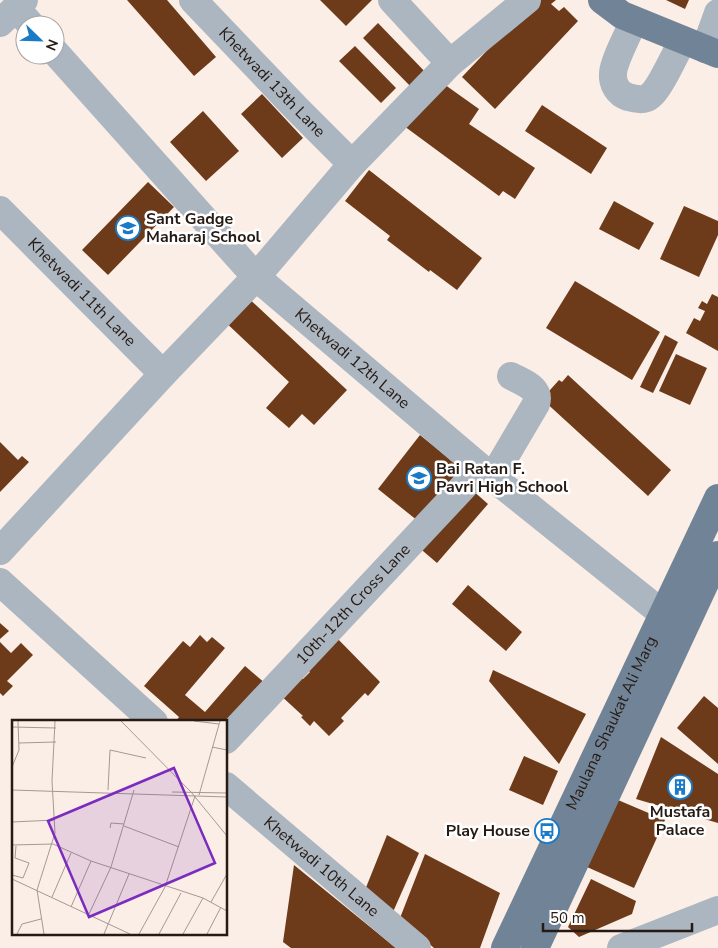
<svg xmlns="http://www.w3.org/2000/svg" width="718" height="948" viewBox="0 0 718 948" font-family="'Nunito Sans',sans-serif">
<style>
.building{fill:#6d3b1a}
.lines{fill:none;stroke-linecap:round;stroke-linejoin:round}
.minor{stroke:#abb6c0;stroke-width:28}
.major{stroke:#718497;stroke-width:28}
.labels{text-anchor:middle;dominant-baseline:central;stroke-width:5;stroke-linejoin:round;paint-order:stroke}
.street-label{font-size:16px;fill:#261a14;stroke:#fff}
.poi-label{font-size:16px;font-weight:bold;fill:#261a14;stroke:#fff;text-anchor:start}
.inset-road{fill:none;stroke:#a69992;stroke-width:1}
.view{fill:#7b2cbf;fill-opacity:0.15;stroke:#7b2cbf;stroke-width:2.5}
.inset-edge{fill:none;stroke:#261a14;stroke-width:2.5}
</style>
<rect width="100%" height="100%" fill="#fbeee6"/>
<path class="building" d="M127 0H167L216 57 194 76Z
M320 0H372L346 26Z
M535 0H556L551 4 559 11 564 7 578 21 495 109 462 77Z
M666 0H689L685 9Z
M378 23 430 77 415 91 363 38Z
M355 46 396 88 381 103 339 61Z
M441 82 479 109 469 124 535 168 515 199 503 191 499 196 404 126Z
M262 94 303 138 282 158 241 114Z
M542 105 607 148 591 174 525 131Z
M203 111 239 151 206 181 170 142Z
M369 170 482 258 457 290 430 270 429 272 387 240 390 236 345 201Z
M148 182 174 207 108 275 82 250Z
M614 201 654 223 639 250 599 229Z
M684 206 718 221V235L699 277 660 259Z
M575 281 660 332 632 380 546 328Z
M244 294 347 390 314 425 302 414 289 428 266 408 289 382 221 318Z
M712 294 718 297V351L686 333 694 318 700 321 705 311 698 308 702 301 707 304Z
M665 335 678 342 653 393 640 387Z
M676 354 707 368 690 405 659 391Z
M568 375 671 470 648 496 542 399 559 380 562 382Z
M420 435 461 468 418 521 378 489Z
M0 442 18 460 22 456 29 462 0 492Z
M471 489 488 504 437 563 416 545Z
M468 585 522 632 506 651 452 604Z
M0 623 9 631 0 639Z
M200 635 207 642 212 637 225 648 185 695 205 712 245 666 266 684 226 722H179L177 720 179 717 144 686 183 641 190 647Z
M334 635 380 682 368 696 365 693 341 718 344 721 329 736 314 721 310 726 301 717 303 716 278 693 299 675 303 679 310 672 306 668Z
M0 642 11 653 21 643 33 655 7 681 13 686 3 696 0 693Z
M493 670 586 714 559 764 489 681Z
M704 696 718 708V764L677 728Z
M661 737 718 774V823L636 799Z
M524 756 558 771 543 805 509 790Z
M618 800 665 820 634 888 587 867Z
M387 835 419 853 393 912 365 890Z
M425 854 500 893 480 948H434L400 918Z
M294 865 396 948H291L283 942Z
M591 879 636 901 632 914 579 937 568 927Z"/>
<g class="lines">
<g class="minor">
<path id="s1" d="M193 0 297 109 352 164"/>
<path d="M392 0 450 63"/>
<path d="M16 8 31 25"/>
<path d="M634 20C629 33 614 60 613 73 612 84 618 94 628 97 636 99 644 101 650 96 660 89 676 52 683 40"/>
<path d="M0 23 24 0"/>
<path d="M705 49 718 13"/>
<path id="s2" d="M55 52 256 277 481 468 663 614 682 627"/>
<path id="s3" d="M0 210 163 374"/>
<path d="M493 477 536 404C541 388 524 383 511 376"/>
<path d="M0 551 163 374 256 277 352 164 450 63 527 0"/>
<path d="M0 582 154 722"/>
<path id="s4" d="M226 740 481 468"/>
<path id="s5" d="M226 786 417 948"/>
<path d="M621 948 718 910"/>
</g>
<g class="major">
<path d="M602 0 622 15 718 54"/>
<path id="s6" d="M505 948 718 498"/>
<path d="M535 948 718 555"/>
</g>
</g>
<defs>
<symbol id="school-ring" viewBox="-11 -11 22 22"><circle r="9.5" fill="#fff" stroke="#1a7ac6" stroke-width="1.5"/><path d="M0-5L7-2L0 1L-7-2ZM-4 1L0 2.5L4 1V4Q0 6-4 4Z" fill="#1a7ac6"/></symbol>
<symbol id="building-ring" viewBox="-11 -11 22 22"><circle r="9.5" fill="#fff" stroke="#1a7ac6" stroke-width="1.5"/><path d="M-4-6H4V6H1V3H-1V6H-4ZM-2.5-4.3h1.7v1.8h-1.7ZM.8-4.3h1.7v1.8H.8ZM-2.5-1h1.7V.8h-1.7ZM.8-1h1.7V.8H.8Z" fill="#1a7ac6"/></symbol>
<symbol id="bus-ring" viewBox="-11 -11 22 22"><circle r="9.5" fill="#fff" stroke="#1a7ac6" stroke-width="1.5"/><path d="M-5-6H5V4H4V6H2V4H-2V6H-4V4H-5ZM-3.5-4V0h7V-4ZM-3.5 1.2v1.5H-2V1.2ZM2 1.2v1.5H3.5V1.2Z" fill="#1a7ac6"/></symbol>
</defs>
<g fill-rule="evenodd">
<use href="#school-ring" x="114" y="214" width="28" height="28"/>
<use href="#school-ring" x="405" y="464" width="28" height="28"/>
<use href="#building-ring" x="666" y="773" width="28" height="28"/>
<use href="#bus-ring" x="533" y="817" width="28" height="28"/>
</g>
<g class="labels">
<g class="street-label">
<text stroke="none"><textPath href="#s1" startOffset="114">Khetwadi 13th Lane</textPath></text>
<text stroke="none"><textPath href="#s3" startOffset="116">Khetwadi 11th Lane</textPath></text>
<text stroke="none"><textPath href="#s2" startOffset="428">Khetwadi 12th Lane</textPath></text>
<text stroke="none"><textPath href="#s4" startOffset="186">10th-12th Cross Lane</textPath></text>
<text stroke="none"><textPath href="#s6" startOffset="249">Maulana Shaukat Ali Marg</textPath></text>
<text stroke="none"><textPath href="#s5" startOffset="125">Khetwadi 10th Lane</textPath></text>
</g>
<g class="poi-label">
<text x="146" y="219">Sant Gadge<tspan x="146" dy="18">Maharaj School</tspan></text>
<text x="436" y="469">Bai Ratan F.<tspan x="436" dy="18">Pavri High School</tspan></text>
<text x="680" y="812" text-anchor="middle">Mustafa<tspan x="680" dy="18">Palace</tspan></text>
<text x="530" y="831" text-anchor="end">Play House</text>
</g>
</g>
<g transform="translate(12 720)">
<rect width="215" height="215" fill="#fbeee6"/>
<path class="inset-road" d="M109 1 179 72 215 116M182 1 207 4M0 7 44 8M7 23 44 22M200 27 215 30M0 47 7 30 6 1M0 70 215 77M96 70 98 30 134 38M160 72 215 73M187 75 208 1M0 102 43 100M112 106 167 127M98 108 99 103 112 104M0 125 41 124 79 141 191 178 215 191M0 155 11 158 17 143 3 138 4 126M0 159 118 214M40 177 59 133M199 182 215 154M59 187 79 141M77 194 99 147 122 70M5 214 10 204 29 199M32 214 25 170 43 113 40 61 43 1M92 214 117 154M127 214 153 167 183 76M147 214 169 173M171 214 191 178M195 214 209 187"/>
<path class="view" d="M162 48 203 143 77 197 36 101Z"/>
<rect width="215" height="215" class="inset-edge"/>
</g>
<g transform="translate(40 40) rotate(113)"><circle r="24" fill="#ffffff" stroke="#a8a3a1"/>
<path d="M0-4L9 19L0 12L-9 19Z" fill="#1a7ac6"/>
<text y="-8" font-size="14" font-weight="bold" text-anchor="middle" fill="#261a14">N</text>
</g>
<path d="M543 923v8h149v-8" fill="none" stroke="#261a14" stroke-width="2.5"/>
<text x="550" y="923" font-size="15" fill="#261a14" stroke="#ffffff" stroke-width="4" paint-order="stroke">50 m</text>
</svg>
